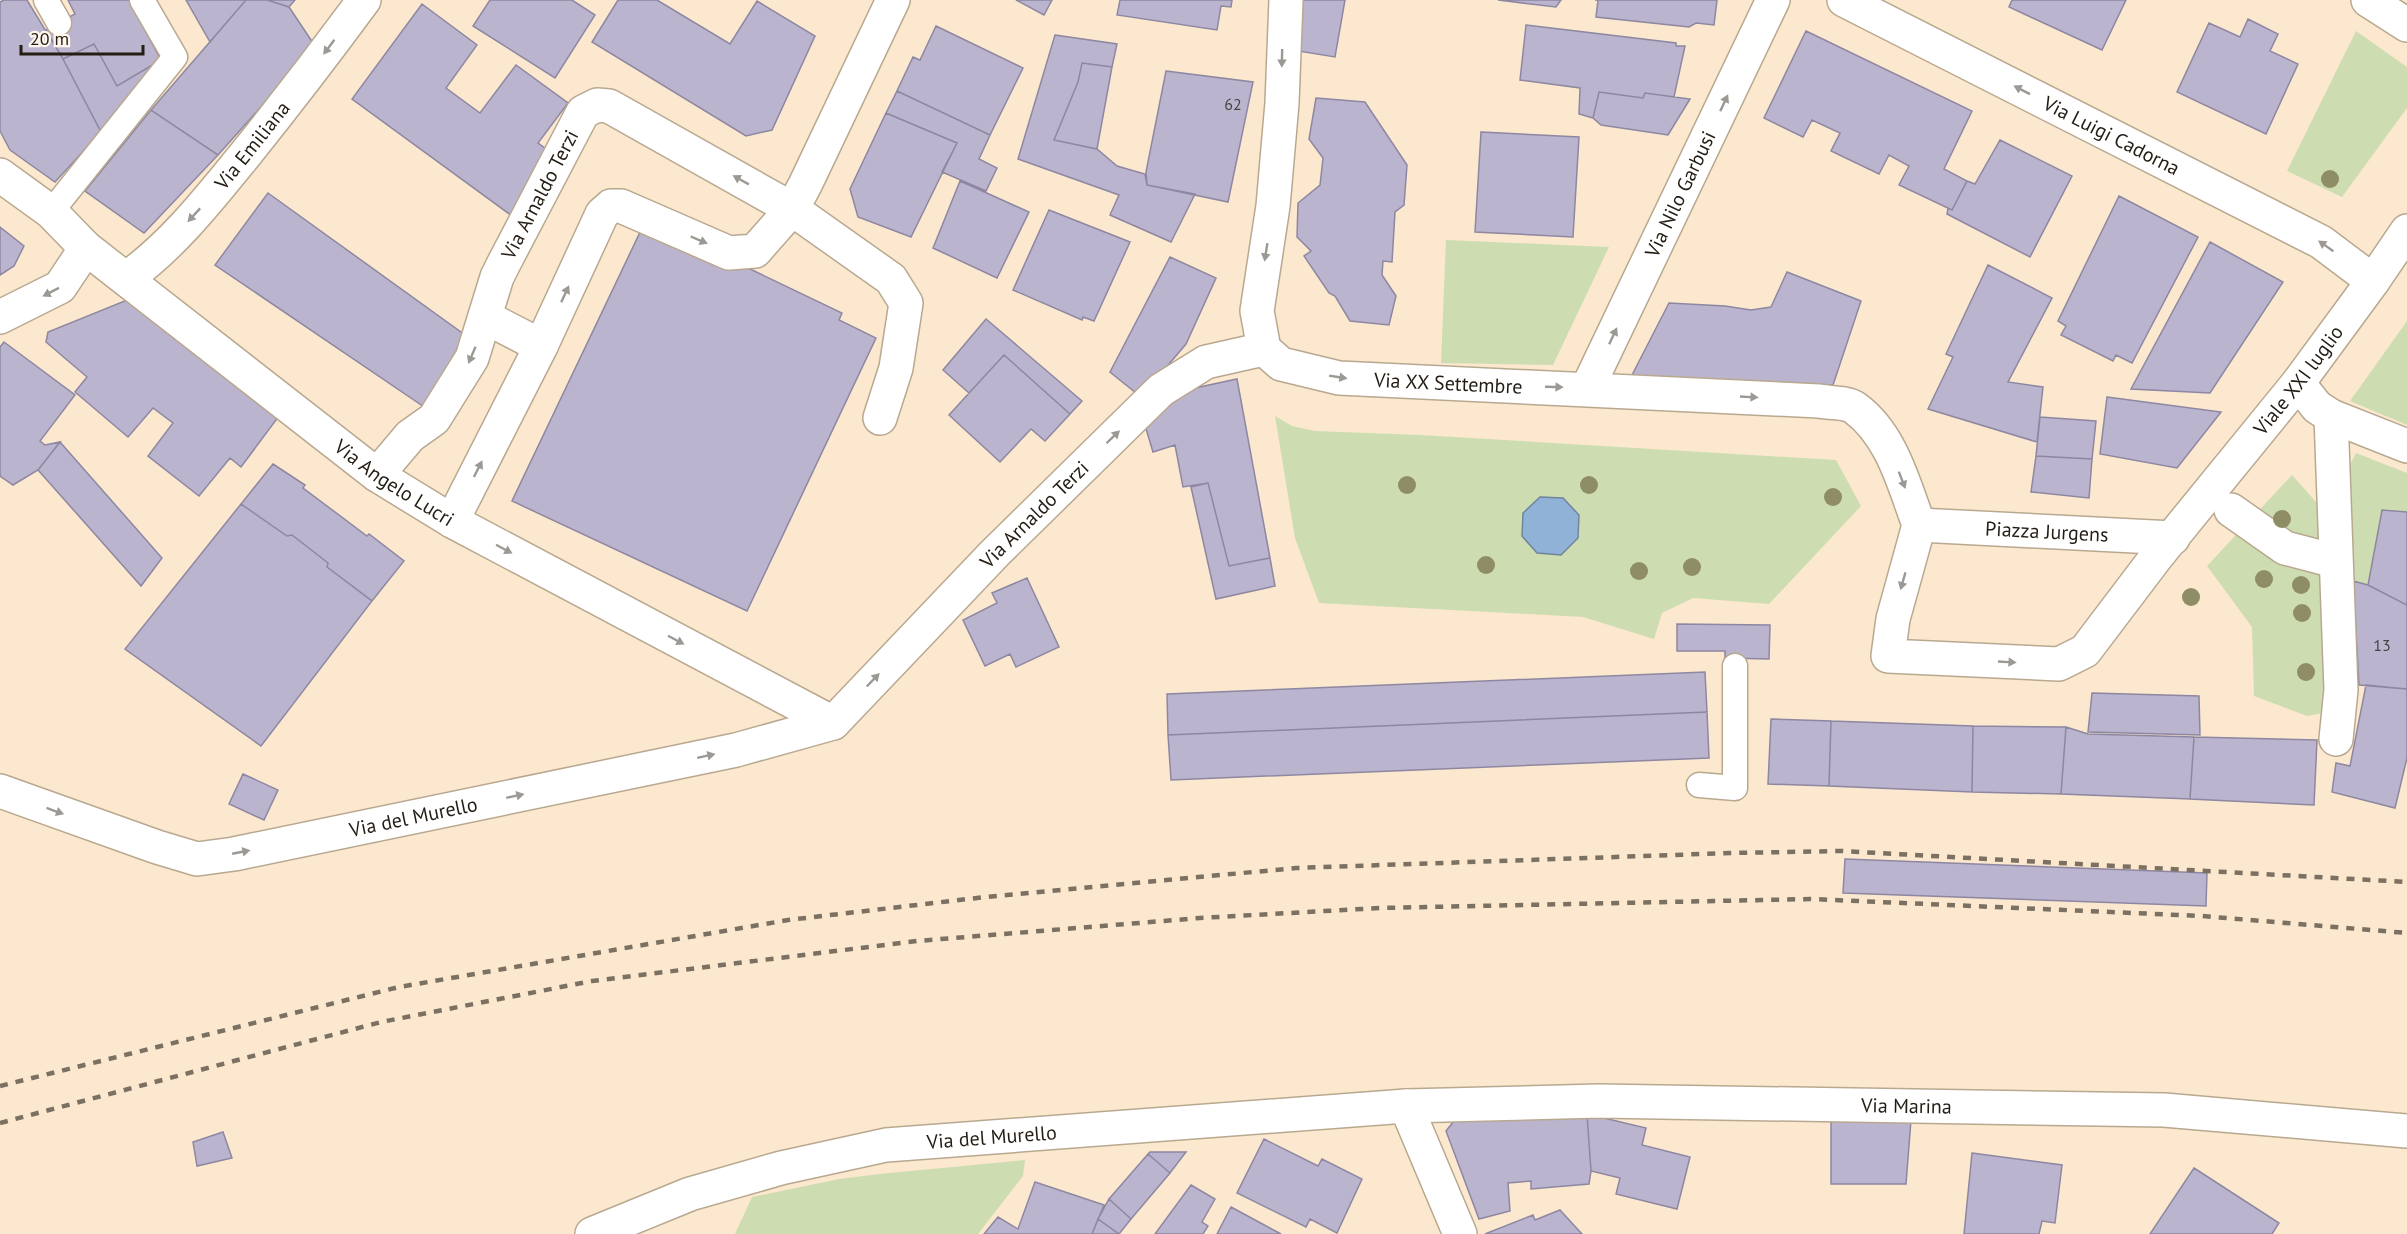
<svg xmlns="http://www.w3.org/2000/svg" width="2407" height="1234" viewBox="0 0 2407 1234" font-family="'PT Sans',sans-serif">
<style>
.green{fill:#ceddb1}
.water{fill:#8fb2d6;stroke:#6f859c;stroke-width:1.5}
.building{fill:#bab4cf;stroke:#8e87a1;stroke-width:1.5}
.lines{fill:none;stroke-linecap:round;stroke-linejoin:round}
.lane-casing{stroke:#b9a890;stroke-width:27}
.street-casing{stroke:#b9a890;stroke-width:36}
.secondary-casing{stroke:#b9a890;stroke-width:36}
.lane{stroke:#fff;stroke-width:24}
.street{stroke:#fff;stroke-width:33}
.secondary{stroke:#fff;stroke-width:33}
.rail{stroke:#7c7061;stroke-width:4.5;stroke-dasharray:8 8;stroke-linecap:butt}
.tree{fill:#8e8d65}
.oneway{fill:#9c9995}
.labels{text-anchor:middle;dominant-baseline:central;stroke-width:4.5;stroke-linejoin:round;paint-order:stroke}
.number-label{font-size:16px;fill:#4a4343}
.street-label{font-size:20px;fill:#241d14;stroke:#fff7ed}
</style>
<rect width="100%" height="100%" fill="#fbe8cf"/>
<path class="green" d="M2356 31 2407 67V108L2342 197 2287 171Z
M1446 240 1609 247 1553 365 1441 363Z
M2407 321V425L2350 401Z
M1275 416 1292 426 1315 431 1420 435 1836 460 1861 506 1769 604 1693 598 1662 613 1654 639 1583 617 1319 603 1295 538Z
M2356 453 2407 473V512L2382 510 2368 585 2353 581 2345 475Z
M2292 475 2317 503 2329 678V712L2307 716 2254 696 2252 627 2207 566Z
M1025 1160 1023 1176 978 1234H735L752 1197 839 1179 879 1174Z"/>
<path class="water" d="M1540 497 1563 498 1579 515 1578 538 1561 555 1537 553 1522 536 1523 513Z"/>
<path class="building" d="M4 0H27L63 59 101 132 55 182 10 150 0 131V2Z
M68 0H129L161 60 117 86 94 44 63 59 46 30 75 14Z
M186 0H246L210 42Z
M246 0H267L289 7 315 46 218 155 151 110Z
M267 0H295L289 7Z
M490 0H572L595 15 555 78 473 26Z
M618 0H657L730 44 757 1 815 36 772 130 746 136 592 42Z
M1016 0H1052L1044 15Z
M1120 0H1232L1231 7 1221 6 1217 30 1117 15Z
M1300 0H1345L1335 57 1292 50Z
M1498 0H1561L1556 7Z
M1595 0H1717L1714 25 1696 23 1689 27 1596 17 1598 0Z
M2012 0H2126L2102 50 2009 7Z
M422 4 477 45 446 88 480 113 516 65 568 103 538 143 556 156 512 216 352 99Z
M2248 19 2278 34 2270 51 2298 64 2266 134 2177 92 2209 23 2240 37Z
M1526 25 1676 43V46H1685L1674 97 1645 93 1643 98 1599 92 1593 118 1579 114 1580 88 1520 80Z
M936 26 1023 68 990 135 897 91 913 57 920 60Z
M1806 31 1972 111 1944 169 1967 181 1952 210 1899 185 1909 166 1889 155 1879 174 1831 151 1840 133 1812 120 1803 137 1764 118Z
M1055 35 1117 44 1112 67 1082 63 1078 82 1054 140 1097 149 1117 166 1145 174 1147 185 1195 194 1171 242 1110 215 1119 195 1018 159Z
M94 44 117 86 161 60 101 132 63 59Z
M1082 63 1112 67 1097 149 1054 140 1078 82Z
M1166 71 1253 82 1228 202 1147 185 1146 172Z
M897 91 990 135 979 159 997 168 986 191 942 172 957 143 886 113Z
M1599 92 1643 98 1645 93 1690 99 1668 135 1601 125 1593 118Z
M1316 98 1365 102 1407 165 1404 205 1395 212 1392 262 1383 261 1382 275 1396 296 1389 325 1350 321 1335 296 1329 293 1304 256 1311 251 1297 237 1298 203 1320 185 1323 158 1309 139Z
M151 110 218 155 144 233 85 191Z
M886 113 957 143 911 237 858 217 850 189Z
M1481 132 1579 137 1573 237 1475 232Z
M2000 140 2072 176 2030 257 1947 214 1948 208 1952 210 1967 181 1975 184Z
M960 181 1029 212 997 278 933 248Z
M268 193 472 340 433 413 215 265Z
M2119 196 2198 237 2132 363 2116 355 2113 361 2061 335 2066 326 2058 321Z
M1049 210 1130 242 1094 321 1083 317 1082 320 1013 290Z
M643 226 679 235 842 313 839 320 876 338 747 611 512 501Z
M0 227 24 246 14 266 0 275Z
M2210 242 2283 282 2210 393 2131 389Z
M1170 257 1216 278 1186 344 1141 397 1110 372Z
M1988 265 2052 298 2008 382 2043 387 2037 442 1928 409 1953 357 1946 354Z
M1787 272 1861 301 1833 385 1631 377 1669 303 1725 306 1751 310 1771 307Z
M127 300 282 412 241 467 230 458 199 496 148 456 173 423 153 408 128 437 75 392 87 377 46 342 48 332Z
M986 319 1082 401 1070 414 1004 355 969 393 943 370Z
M4 342 75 395 40 441 45 445 60 442 38 470 13 485 0 476V347Z
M1004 355 1070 414 1045 441 1031 429 1000 462 949 415Z
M1237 379 1270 558 1229 566 1208 483 1183 487 1175 445 1153 452 1144 422 1172 393Z
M2107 397 2221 412 2177 468 2100 454Z
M2040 417 2096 421 2092 459 2036 456Z
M60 442 162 558 141 586 38 470Z
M2036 456 2092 459 2089 498 2031 492Z
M273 464 305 485 303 488 367 536 369 534 404 561 372 601 327 567 328 563 292 535 287 536 241 504Z
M1208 483 1229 566 1270 558 1275 586 1216 599 1191 487Z
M241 504 287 536 292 535 328 563 327 567 372 601 261 746 125 649Z
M2382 510 2407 512V605L2368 585Z
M1027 578 1059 647 1016 667 1010 654 985 666 963 620 997 603 992 593Z
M2353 581 2368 585 2407 605V689L2359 685Z
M1677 624 1770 625 1769 659 1725 658V651H1677Z
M1705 672 1707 712 1168 735 1167 694Z
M2366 685 2407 689V758L2395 808 2332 792 2336 763 2350 766Z
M2092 693 2199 696 2200 735 2088 732Z
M1707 712 1709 758 1171 780 1168 735Z
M1771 719 1831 721 1829 786 1768 784Z
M1831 721 1973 726 1972 792 1829 786Z
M1973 726 2066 727 2061 794 1972 792Z
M2066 727 2088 734 2194 737 2190 799 2061 794Z
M2194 737 2317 740 2314 805 2190 799Z
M243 774 278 790 264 820 229 804Z
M1845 859 2207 873 2206 906 1843 893Z
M1587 1114 1591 1171 1589 1184 1531 1189V1181L1508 1183 1510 1211 1479 1219 1446 1131 1458 1116Z
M1587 1114 1646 1128 1642 1145 1690 1157 1677 1209 1616 1194 1620 1178 1591 1171Z
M1831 1119 1911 1120 1906 1184H1831Z
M223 1132 232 1158 197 1166 193 1142Z
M1264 1139 1318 1166 1322 1159 1362 1179 1337 1233 1310 1219 1306 1227 1237 1193Z
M1150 1152H1186L1170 1173 1148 1154Z
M1972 1153 2062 1165 2055 1223 2042 1221 2039 1234H1964Z
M1148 1154 1170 1173 1131 1219 1109 1199Z
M2194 1168 2279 1223 2272 1234H2150Z
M1035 1182 1104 1205 1092 1234H984L998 1217 1018 1229Z
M1191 1185 1215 1199 1202 1222 1208 1226 1203 1234H1155Z
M1109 1199 1131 1219 1119 1234 1098 1219Z
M1231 1207 1281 1234H1217Z
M1560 1210 1582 1234H1485L1533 1215 1535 1220Z
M1098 1219 1119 1234H1092Z"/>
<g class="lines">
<defs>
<path id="lane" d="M46 0 59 23
M51 212 175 57 142 0
M1699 785 1735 788V666"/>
<g id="street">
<path id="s1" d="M1286 0 1282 103 1273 206 1257 311 1264 349 1281 364 1339 378 1819 401C1829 403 1847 402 1855 408 1892 435 1904 485 1919 525"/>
<path id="s2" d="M1844 0 2321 242 2373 281"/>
<path d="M2368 0 2407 25"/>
<path id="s3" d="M127 278C173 245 208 200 244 156 285 105 325 53 364 0"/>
<path d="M0 317 60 287 86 248"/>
<path d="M485 317 541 346"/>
<path d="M2298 383 2317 407 2331 416 2407 446"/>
<path id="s4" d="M1587 389 1773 0"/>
<path d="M2331 416 2341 690 2336 739"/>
<path id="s5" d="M377 475 410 436 434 419 472 358 497 277 504 263 583 112 597 105 609 106 792 209 891 279 906 303 896 368 880 418"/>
<path d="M2231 510 2285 548 2335 561"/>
<path d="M452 521 541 346 602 214 611 206H621L729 253 755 251 792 209 805 185 893 0"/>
<path id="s6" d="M1919 525 1893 619 1888 656 2059 664 2085 651 2157 556 2298 383 2373 281 2407 231"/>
<path id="s7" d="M1919 525 2173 538"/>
<path id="s8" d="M0 791 157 847 197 859 234 854 736 750 833 723 995 553 1161 390 1206 362 1264 349"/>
<path d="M1406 1106 1460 1234"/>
<path id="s9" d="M592 1234 690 1194 781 1168 886 1145 1406 1106 1599 1101 2164 1110 2407 1131"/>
</g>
<g id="secondary">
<path id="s10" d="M0 175 51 212 86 248 377 475 452 521 833 723"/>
</g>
</defs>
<use href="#lane" class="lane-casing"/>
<use href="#street" class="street-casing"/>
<use href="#secondary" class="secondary-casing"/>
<use href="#lane" class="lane"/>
<use href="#street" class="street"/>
<use href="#secondary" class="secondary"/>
<path class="rail" d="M0 1086 399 987 788 920 985 897 1296 868 1731 853 1842 851 2407 882
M0 1123 381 1022 592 981 917 941 1200 918 1379 908 1811 899 2202 916 2407 933"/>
</g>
<g class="tree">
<circle cx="2330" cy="179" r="9"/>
<circle cx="1407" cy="485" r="9"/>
<circle cx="1589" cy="485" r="9"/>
<circle cx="1833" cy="497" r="9"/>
<circle cx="2282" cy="519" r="9"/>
<circle cx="1486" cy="565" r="9"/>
<circle cx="1692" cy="567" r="9"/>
<circle cx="1639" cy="571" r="9"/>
<circle cx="2264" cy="579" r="9"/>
<circle cx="2301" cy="585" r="9"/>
<circle cx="2191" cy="597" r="9"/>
<circle cx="2302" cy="613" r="9"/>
<circle cx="2306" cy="672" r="9"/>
</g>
<defs><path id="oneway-solid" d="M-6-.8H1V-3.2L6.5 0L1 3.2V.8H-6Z" transform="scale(1.5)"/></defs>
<g class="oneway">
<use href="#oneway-solid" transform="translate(329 47) rotate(127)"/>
<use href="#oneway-solid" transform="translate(1282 58) rotate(91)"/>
<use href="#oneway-solid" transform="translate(2022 90) rotate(-153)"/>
<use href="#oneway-solid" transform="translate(1724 103) rotate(-65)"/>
<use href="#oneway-solid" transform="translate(741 180) rotate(-151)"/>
<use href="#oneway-solid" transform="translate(194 215) rotate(133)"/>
<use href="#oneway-solid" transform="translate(699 240) rotate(23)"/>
<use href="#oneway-solid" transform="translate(2326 246) rotate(-145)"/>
<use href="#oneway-solid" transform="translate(1266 252) rotate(99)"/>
<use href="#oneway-solid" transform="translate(51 292) rotate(153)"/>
<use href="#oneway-solid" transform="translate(565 294) rotate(-65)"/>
<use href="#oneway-solid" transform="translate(1613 336) rotate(-65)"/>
<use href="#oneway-solid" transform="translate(472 355) rotate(113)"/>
<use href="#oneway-solid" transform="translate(1338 377) rotate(9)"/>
<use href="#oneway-solid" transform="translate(1554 387) rotate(2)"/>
<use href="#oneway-solid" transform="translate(1749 397) rotate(3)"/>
<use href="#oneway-solid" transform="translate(1113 437) rotate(-44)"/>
<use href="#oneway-solid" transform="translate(478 469) rotate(-63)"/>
<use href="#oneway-solid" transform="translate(1902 480) rotate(69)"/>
<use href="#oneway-solid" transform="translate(504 549) rotate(28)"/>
<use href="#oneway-solid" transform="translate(1903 581) rotate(106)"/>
<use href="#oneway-solid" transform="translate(676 640) rotate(28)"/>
<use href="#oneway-solid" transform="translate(2007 662) rotate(3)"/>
<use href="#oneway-solid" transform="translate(873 680) rotate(-46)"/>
<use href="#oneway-solid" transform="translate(706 756) rotate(-12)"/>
<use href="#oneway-solid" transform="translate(515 796) rotate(-12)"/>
<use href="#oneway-solid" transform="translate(55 811) rotate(20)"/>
<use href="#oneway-solid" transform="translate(241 852) rotate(-11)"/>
</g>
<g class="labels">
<g class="number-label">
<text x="1233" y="104">62</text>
<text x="2382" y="645">13</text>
</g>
<g class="street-label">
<text stroke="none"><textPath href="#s2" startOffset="300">Via Luigi Cadorna</textPath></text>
<text stroke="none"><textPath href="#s3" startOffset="183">Via Emiliana</textPath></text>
<text stroke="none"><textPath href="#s5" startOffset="330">Via Arnaldo Terzi</textPath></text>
<text stroke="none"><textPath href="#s4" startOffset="216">Via Nilo Garbusi</textPath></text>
<text stroke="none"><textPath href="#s6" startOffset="680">Viale XXI luglio</textPath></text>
<text stroke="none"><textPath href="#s1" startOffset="543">Via XX Settembre</textPath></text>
<text stroke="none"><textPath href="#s10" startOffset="501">Via Angelo Lucri</textPath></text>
<text stroke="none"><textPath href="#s8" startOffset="1149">Via Arnaldo Terzi</textPath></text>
<text stroke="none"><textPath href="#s7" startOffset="128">Piazza Jurgens</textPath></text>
<text stroke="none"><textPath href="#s8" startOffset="429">Via del Murello</textPath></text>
<text stroke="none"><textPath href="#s9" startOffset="1330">Via Marina</textPath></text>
<text stroke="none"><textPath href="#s9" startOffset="414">Via del Murello</textPath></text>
</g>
</g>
<path d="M21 45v9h122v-9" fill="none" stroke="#241d14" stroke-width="3"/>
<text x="30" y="45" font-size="18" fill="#241d14" stroke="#fff7ed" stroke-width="4.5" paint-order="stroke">20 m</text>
</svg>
